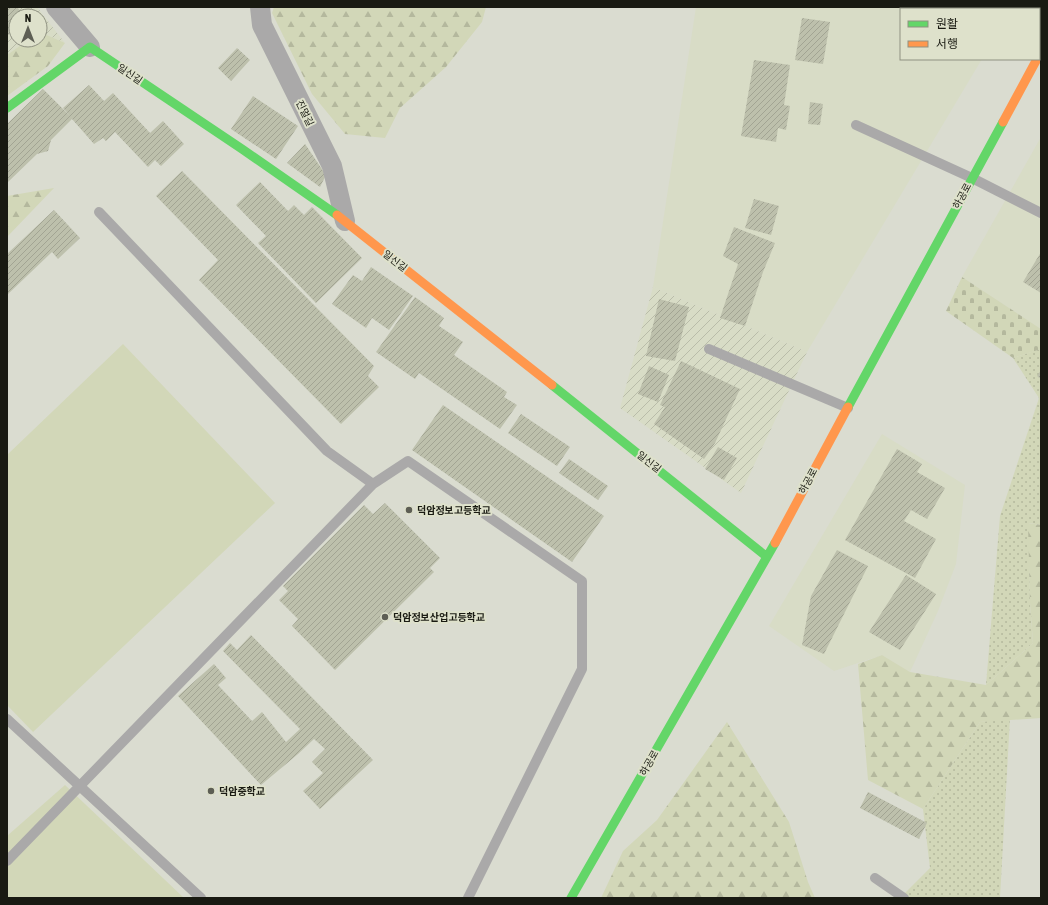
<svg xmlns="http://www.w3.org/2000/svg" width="1048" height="905" viewBox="0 0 1048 905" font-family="'Asap Condensed','Noto Sans KR',sans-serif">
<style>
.built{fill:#d8dcc6}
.industrial{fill:url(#industrial-furrows)}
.grass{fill:url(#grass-dots)}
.forest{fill:url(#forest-firs)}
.cemetery{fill:url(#cemetery-stones)}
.pitch{fill:#d2d7b8}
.building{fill:url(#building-hatch)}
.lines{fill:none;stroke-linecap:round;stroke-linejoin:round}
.lane{stroke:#aaa9a9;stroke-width:10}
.street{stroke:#aaa9a9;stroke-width:20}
.fast{stroke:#63d668;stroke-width:9}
.slow{stroke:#ff974d;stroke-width:9}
.poi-dot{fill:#5d5e54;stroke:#dee1cb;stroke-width:1.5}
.labels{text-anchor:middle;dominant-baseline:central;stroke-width:4;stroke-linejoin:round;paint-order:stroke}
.street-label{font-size:10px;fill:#191a12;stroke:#dee1cb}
.poi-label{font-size:10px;font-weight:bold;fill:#191a12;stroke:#dee1cb;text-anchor:start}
</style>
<defs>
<pattern id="industrial-furrows" width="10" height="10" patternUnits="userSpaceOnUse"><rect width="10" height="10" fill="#d8dcc6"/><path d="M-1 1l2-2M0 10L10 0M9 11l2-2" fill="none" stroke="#b9bca9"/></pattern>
<pattern id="grass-dots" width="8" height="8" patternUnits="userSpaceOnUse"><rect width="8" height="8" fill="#d2d7b8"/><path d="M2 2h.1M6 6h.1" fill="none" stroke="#b4b89d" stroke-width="1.8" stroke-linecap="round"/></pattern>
<pattern id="forest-firs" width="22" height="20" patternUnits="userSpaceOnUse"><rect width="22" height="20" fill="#d2d7b8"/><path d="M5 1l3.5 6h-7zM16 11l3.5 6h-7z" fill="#b4b89d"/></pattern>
<pattern id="cemetery-stones" width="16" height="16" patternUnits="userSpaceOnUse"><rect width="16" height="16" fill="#d2d7b8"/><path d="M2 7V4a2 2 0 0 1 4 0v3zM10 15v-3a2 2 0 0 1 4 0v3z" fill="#b4b89d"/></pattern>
<pattern id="building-hatch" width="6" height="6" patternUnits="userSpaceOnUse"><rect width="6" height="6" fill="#bdc0ac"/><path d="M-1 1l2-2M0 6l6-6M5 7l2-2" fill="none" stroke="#a2a493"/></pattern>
</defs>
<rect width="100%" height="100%" fill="#dadcd0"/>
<path class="built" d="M696 7H1013L1012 9H901V59H982L807 352 653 287Z
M1041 137V329L962 277Z
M882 434 965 485 956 564 938 611 910 672 882 655 834 671 769 626Z"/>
<path class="industrial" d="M7 7H37L65 43 40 32V16H16V40H28L7 55Z
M653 287 807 352 741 493 620 408Z"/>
<path class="grass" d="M1040 349 1041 525 1029 523 1030 603 1033 643 986 685 1000 516 1039 398 1013 358Z
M1010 718 1000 898H900L930 868 923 809 980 722Z"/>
<path class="forest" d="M274 7H486L482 22 446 67 400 108 385 138 345 134 312 94 272 13Z
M40 32 65 43 48 66 7 96V55L28 40H40Z
M54 188 7 237V196Z
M1028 523 1041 525V718L980 722 923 809 868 780 858 664 882 655 910 672 986 685 1033 643 1030 603Z
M727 722 789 822 808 882 815 898H601L623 851 657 820Z"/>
<path class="cemetery" d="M962 277 1041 329V349L1013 358 946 311Z"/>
<path class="pitch" d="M123 344 275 503 33 732 7 705V455Z
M65 785 184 898H7V836Z"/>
<path class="building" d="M7 7H17L25 16H16V28L7 36Z
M802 18 830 22 823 64 795 60Z
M237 48 250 60 231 81 218 68Z
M754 60 790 65 784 105 790 106 786 130 778 128 776 142 741 136Z
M89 85 104 101 113 93 150 133 163 121 184 144 161 166 155 160 148 167 115 132 106 141 103 138 94 144 72 119 51 140 48 151 37 154 8 182 7 181V124L43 89 70 116 63 108Z
M253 96 298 126 276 159 231 129Z
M810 102 823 104 820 125 808 124Z
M305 144 326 175 320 187 287 163Z
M182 171 374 366 368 376 379 387 341 424 199 280 218 260 156 196Z
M260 182 288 211 294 205 304 215 312 207 362 258 316 303 258 243 266 236 236 205Z
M754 199 779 206 771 235 745 228Z
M54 210 80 238 58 259 52 252 7 295V254Z
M734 227 775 243 763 272 745 326 720 318 738 264 723 256Z
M1041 252V293L1023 282Z
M371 267 413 296 389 330 372 318 366 328 332 304 353 275 362 281Z
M415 297 444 318 439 326 463 342 454 355 507 392 504 397 517 405 500 429 419 373 415 379 376 352Z
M659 299 689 307 675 361 646 356Z
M681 361 740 389 715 443 704 459 654 424 665 407 660 405Z
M649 366 669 375 658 402 638 394Z
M1041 370V379L1037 376Z
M443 405 604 516 572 562 412 450Z
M521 414 570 447 557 466 508 433Z
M718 447 737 458 724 480 705 469Z
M897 449 922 464 917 472 945 488 927 519 911 510 904 521 936 539 915 578 845 540Z
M569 459 608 486 598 500 559 473Z
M385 503 440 558 430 568 434 572 335 670 292 626 298 619 279 600 288 591 283 586 364 505 373 514Z
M837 550 868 566 824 654 802 645 811 596Z
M906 575 936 594 900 650 869 632Z
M251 635 373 760 320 809 303 791 323 773 312 762 325 749 314 739 298 754 261 785 178 696 214 664 226 678 218 685 252 721 262 712 286 742 300 729 223 651 230 643 237 650Z
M868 792 927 823 919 839 860 808Z"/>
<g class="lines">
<path class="lane" d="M912 7 915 9
M856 125 972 178 1041 213
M99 212 327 451 373 484 408 461 582 581V669L468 898
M709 349 848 408
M7 719 201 898
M7 861 373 484
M875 878 904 898"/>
<path class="street" d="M56 7 90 47
M260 7 262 25 332 166 345 221"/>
<path class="fast" d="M7 108 90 47 242 149 337 215
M552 385 767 557
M848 407 1003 122
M571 898 775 543"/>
<path class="slow" d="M1003 122 1037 59
M337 215 552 385
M775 543 848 407"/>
</g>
<g class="poi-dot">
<circle cx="409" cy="510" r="4"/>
<circle cx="385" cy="617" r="4"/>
<circle cx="211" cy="791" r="4"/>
</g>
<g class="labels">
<g class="street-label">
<text transform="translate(130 74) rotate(34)">일신길</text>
<text transform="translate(305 113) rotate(64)">진멀길</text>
<text transform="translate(962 196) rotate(-62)">하공로</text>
<text transform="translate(395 261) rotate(38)">일신길</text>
<text transform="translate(649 462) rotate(38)">일신길</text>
<text transform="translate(808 481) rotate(-62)">하공로</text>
<text transform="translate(649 763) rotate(-60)">하공로</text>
</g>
<g class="poi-label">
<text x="417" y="510">덕암정보고등학교</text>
<text x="393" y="617">덕암정보산업고등학교</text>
<text x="219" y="791">덕암중학교</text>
</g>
</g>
<rect width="1048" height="905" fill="none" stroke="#191a12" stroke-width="16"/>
<rect x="900" y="8" width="140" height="52" fill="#dee1cb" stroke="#8f9181"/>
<rect x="908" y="21" width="20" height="6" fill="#63d668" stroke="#8f9181"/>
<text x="936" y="28" font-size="12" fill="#191a12">원활</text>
<rect x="908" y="41" width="20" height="6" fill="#ff974d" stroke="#8f9181"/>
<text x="936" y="48" font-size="12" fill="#191a12">서행</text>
<g transform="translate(28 28)"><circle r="19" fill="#dee1cb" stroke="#8f9181"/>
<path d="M0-3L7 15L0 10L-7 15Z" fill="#5d5e54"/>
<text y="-6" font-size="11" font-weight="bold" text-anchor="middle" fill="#191a12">N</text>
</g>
</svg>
